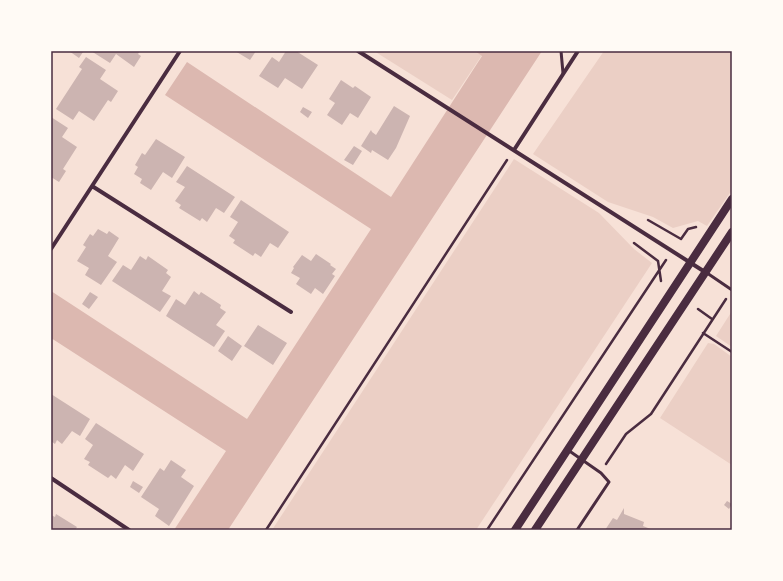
<svg xmlns="http://www.w3.org/2000/svg" width="783" height="581" viewBox="0 0 783 581" font-family="'Titillium Web',sans-serif">
<style>
.green{fill:#ebcfc5}
.water{fill:#dcb8b0}
.building{fill:#ccb4b1}
.lines{fill:none;stroke-linecap:round;stroke-linejoin:round}
.path{stroke:#4a2c40;stroke-width:2.5}
.service{stroke:#4a2c40;stroke-width:3}
.minor{stroke:#4a2c40;stroke-width:4}
.secondary{stroke:#4a2c40;stroke-width:8}
.neatline{fill:none;stroke:#4a2c40;stroke-width:1.5}
</style>
<rect width="100%" height="100%" fill="#f7e1d7"/>
<path class="green" d="M374 51H475L482 55 452 100Z
M604 51H732V190L707 226 698 221 673 228 653 217 608 202 533 154Z
M514 159 599 213 634 249 652 263 476 530H272Z
M732 311V347L716 336Z
M708 343 714 344 732 357V465L660 418Z"/>
<path class="water" d="M475 51H542L228 530H174L226 451 51 338V291L247 419 371 229 165 95 187 62 391 197 482 56Z"/>
<path class="building" d="M69 51H82L83 52 79 58Z
M91 51H140L138 54 141 56 134 67 116 54 110 63Z
M235 51H256L250 60Z
M286 51H296L318 65 302 89 285 78 278 88 259 76 272 57 279 62Z
M86 57 106 70 100 79 118 91 111 102 108 100 94 121 79 111 73 120 56 109 82 69 79 67Z
M341 80 353 88 355 86 371 97 358 118 350 113 342 125 327 115 335 103 329 99Z
M394 106 410 116 396 148 388 160 372 150 371 153 361 146 371 130 372 132 376 135Z
M303 107 312 112 308 118 300 112Z
M51 117 68 128 62 137 77 147 63 169 66 171 59 182 51 177Z
M156 139 185 157 172 178 163 172 151 190 140 183 142 179 134 174 138 167 135 165 142 153 145 155Z
M354 146 362 151 353 165 344 160Z
M187 166 235 197 224 213 216 208 207 222 202 218 200 221 179 208 181 205 175 201 185 187 176 182Z
M241 200 289 232 278 248 270 243 261 257 255 253 253 256 233 243 235 240 229 236 238 222 230 217Z
M98 229 107 234 109 231 119 238 108 256 117 262 101 285 85 275 89 268 77 261 86 247 83 245 90 234 93 236Z
M316 254 331 264 330 265 336 269 332 274 335 276 323 294 315 288 311 294 296 284 300 278 291 273 294 268 293 267 302 255 311 261Z
M140 256 146 260 148 256 168 270 166 273 171 277 162 291 171 296 160 312 112 281 123 265 131 270Z
M194 291 199 295 201 292 221 305 220 308 226 312 216 325 225 331 214 347 166 316 176 299 185 305Z
M90 292 98 297 89 309 82 304Z
M258 325 287 343 273 365 244 346Z
M228 336 242 346 232 361 218 351Z
M51 394 90 419 80 436 72 431 62 444 57 440 55 444 51 441Z
M96 423 144 454 133 471 125 465 116 479 111 475 108 478 88 465 90 462 84 459 93 445 85 439Z
M171 460 186 470 181 477 194 486 169 526 155 516 159 509 141 497 160 468 164 471Z
M133 481 143 487 139 493 130 487Z
M727 501 732 504 729 509 724 505Z
M624 508V514L644 522 643 526 653 530H605L613 518 617 520Z
M56 514 77 527 75 530H51V515L55 517Z"/>
<g class="lines">
<path class="path" d="M648 220 681 239 688 229 696 227
M634 243 658 261 661 281
M698 309 712 319
M703 333 732 352
M606 464 626 434 651 414 726 299
M266 530 507 160
M487 530 666 260"/>
<path class="service" d="M561 51 563 73
M707 273 732 290
M568 450 601 473 609 482 577 530"/>
<path class="minor" d="M358 51 705 272
M514 150 578 51
M92 186 291 312
M51 249 180 51
M51 478 129 530"/>
<path class="secondary" d="M515 530 732 199
M535 530 732 232"/>
</g>
<rect width="783" height="581" fill="none" stroke="#fffaf5" stroke-width="104"/>
<rect x="52" y="52" width="679" height="477" class="neatline"/>
</svg>
